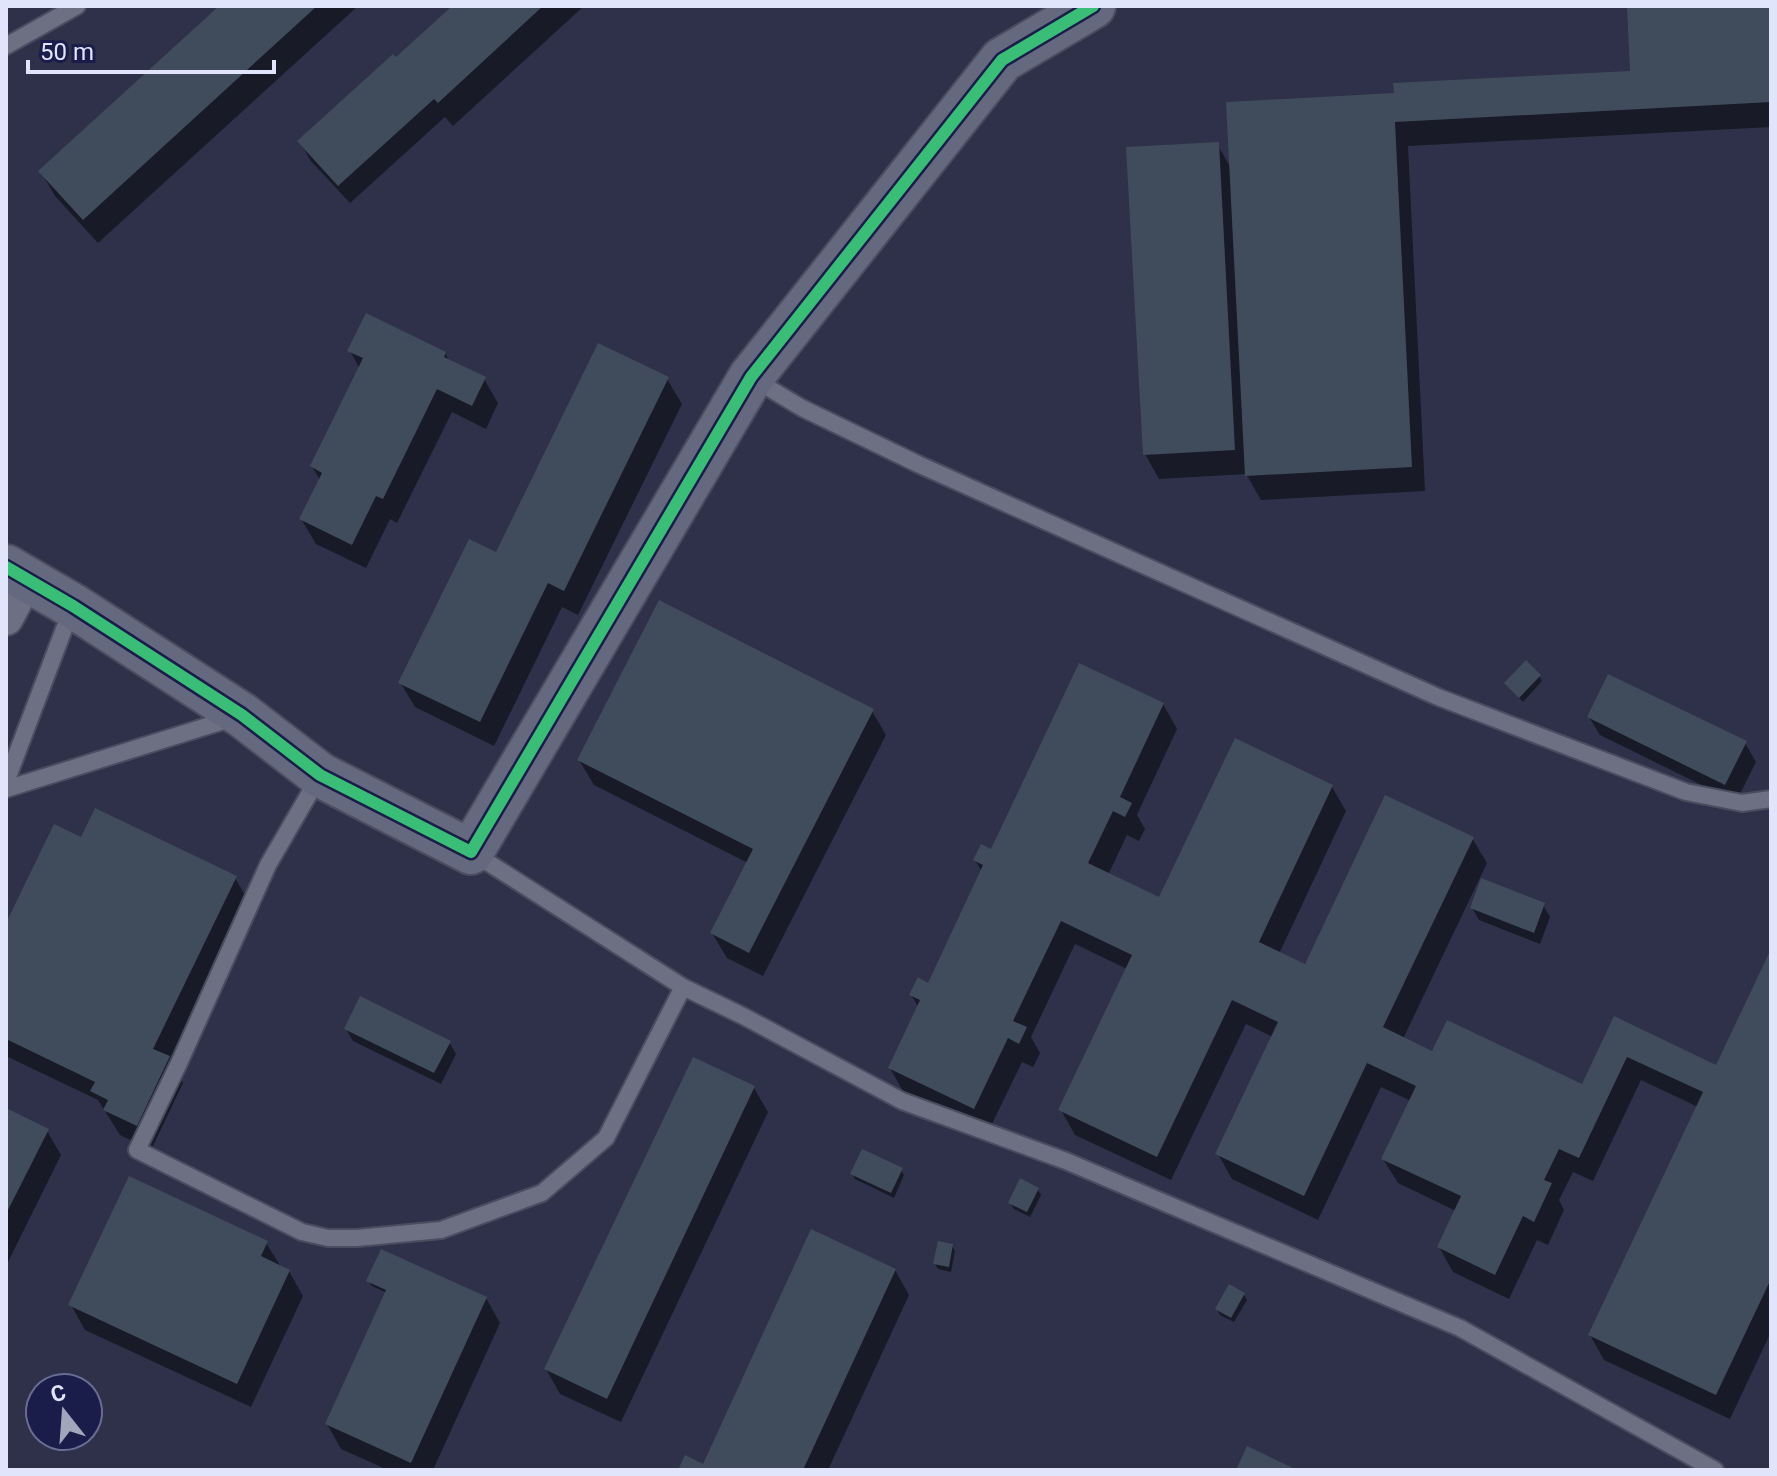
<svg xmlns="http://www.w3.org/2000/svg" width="1777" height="1476" viewBox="0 0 1777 1476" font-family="Roboto,sans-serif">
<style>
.shadow{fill:#0007}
.building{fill:#404c5b}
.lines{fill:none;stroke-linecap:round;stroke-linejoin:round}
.lane-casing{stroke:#4a4c5f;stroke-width:20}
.street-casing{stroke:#4a4c5f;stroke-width:38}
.secondary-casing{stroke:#4a4c5f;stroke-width:48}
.lane{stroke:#6d7082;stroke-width:16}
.street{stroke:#6d7082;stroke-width:34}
.secondary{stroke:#656980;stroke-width:44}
.cycleway-casing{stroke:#1a1d49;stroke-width:17}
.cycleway{stroke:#3abd76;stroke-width:12}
</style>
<rect width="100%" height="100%" fill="#2e3149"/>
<path class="shadow" d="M222 6H358L98 243 55 196 41 172Z
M455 6H584L453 126 445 117 350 203 310 160 300 141 401 66Z
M1629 6H1771V127L1408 146 1425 491 1261 500 1246 474 1159 479 1145 454 1217 144 1231 168 1393 95 1633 73Z
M350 351 445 353 450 362 484 379 498 403 486 429 452 412 397 523 390 519 366 568 316 544 301 519 320 480 312 466 360 369Z
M667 379 682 404 578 615 562 607 494 746 415 707 400 682 497 555Z
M1539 676 1542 681 1523 702 1506 684Z
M1163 704 1177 729 1137 815 1145 829 1139 841 1127 835 1108 875 1160 900 1332 787 1346 811 1279 954 1306 966 1472 838 1487 863 1403 1039 1433 1053 1583 1086 1615 1019 1717 1068 1771 954V1332L1730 1419 1604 1360 1590 1335 1698 1107 1641 1080 1593 1181 1573 1172 1559 1200 1564 1210 1548 1245 1537 1240 1509 1299 1453 1272 1439 1247 1456 1211 1398 1183 1383 1159 1411 1101 1381 1087 1318 1220 1232 1179 1218 1154 1273 1037 1246 1024 1171 1180 1075 1135 1061 1110 1127 969 1075 944 1031 1037 1040 1053 1033 1067 1022 1062 988 1132 904 1093 890 1068 919 1008 911 995 929 985 982 872 975 860 992 851Z
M872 711 886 735 763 976 727 958 712 933 748 863 594 785 579 760Z
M1589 717 1745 743 1756 762 1736 802 1600 735Z
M82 840 235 878 249 902 172 1063 183 1083 151 1150 120 1135 98 1100 6 1056V928Z
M1543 905 1550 917 1540 944 1479 920 1472 908Z
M346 1029 449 1042 456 1054 441 1084 353 1041Z
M754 1088 768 1112 621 1422 560 1394 546 1369Z
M6 1110 47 1131 61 1155 6 1266Z
M901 1170 904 1175 894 1198 855 1179 852 1174Z
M1038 1190 1041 1195 1030 1217 1014 1209 1010 1203Z
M266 1243 281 1267 289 1271 303 1296 251 1407 85 1330 71 1305Z
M952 1246 955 1251 951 1272 938 1269 935 1264Z
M895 1270 909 1295 828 1470H680L704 1466Z
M369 1281 486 1298 500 1323 433 1470H388L341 1449 327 1424 387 1293 372 1286Z
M1244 1295 1247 1300 1234 1322 1220 1315 1217 1309Z"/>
<path class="building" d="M219 6H317L83 220 38 171Z
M452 6H543L438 103 434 99 338 186 297 141 393 54 396 57Z
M1627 6H1771V102L1395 122 1412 467 1245 476 1226 102 1394 93 1393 83 1630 71Z
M1219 142 1235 450 1143 455 1126 147Z
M366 313 446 352 444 357 486 377 472 406 437 389 383 499 376 496 352 545 299 519 322 473 310 466 363 358 347 351Z
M598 343 669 377 564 591 548 583 480 722 398 683 469 539 496 552Z
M659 600 874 709 749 953 710 933 753 849 577 760Z
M1526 660 1541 675 1519 698 1504 683Z
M1079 663 1164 703 1120 797 1132 803 1125 817 1113 811 1088 863 1159 897 1235 738 1333 785 1259 942 1305 964 1385 795 1474 837 1383 1027 1432 1051 1447 1020 1582 1084 1614 1016 1716 1065 1771 949V1279L1716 1395 1588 1335 1703 1092 1627 1057 1579 1158 1559 1149 1544 1180 1552 1183 1534 1222 1523 1216 1495 1275 1437 1247 1461 1196 1381 1159 1416 1086 1367 1063 1304 1196 1215 1154 1278 1022 1232 1000 1157 1157 1058 1110 1132 955 1061 921 1013 1021 1027 1027 1019 1044 1008 1038 974 1109 888 1068 920 1000 909 995 918 977 928 983 983 865 973 860 981 844 991 849Z
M1608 674 1747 741 1725 785 1587 717Z
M95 808 237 876 153 1049 170 1056 137 1126 103 1110 108 1100 90 1091 95 1082 6 1039V923L54 824 81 837Z
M1481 878 1545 903 1534 933 1470 908Z
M360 996 451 1041 434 1073 344 1029Z
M693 1057 755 1086 607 1399 544 1369Z
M6 1108 49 1129 6 1214Z
M862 1149 903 1168 891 1193 850 1174Z
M129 1176 268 1241 261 1256 290 1270 237 1384 68 1305Z
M1020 1178 1039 1188 1027 1212 1008 1203Z
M811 1229 896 1269 803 1470H678L685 1455 703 1464Z
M938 1241 953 1244 949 1267 933 1264Z
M381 1249 487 1297 411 1463 325 1424 386 1290 366 1281Z
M1229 1284 1245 1293 1231 1318 1215 1309Z
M1247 1446 1297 1470H1236Z"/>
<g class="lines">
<defs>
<path id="lane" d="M6 46 77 6
M752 378 802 408 920 465 1438 697 1686 792 1742 803 1771 799
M319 777 268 865 180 1061 137 1150 302 1232 328 1238H357L441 1230 542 1193 606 1138 683 987
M6 782 72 608
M6 789 233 718
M473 853 683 987 743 1016 902 1101 1066 1161 1460 1328 1715 1470"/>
<path id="street" d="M6 618 27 579"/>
<path id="secondary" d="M6 567 73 606 242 715 320 775 471 852 751 377 1002 60 1093 6"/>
</defs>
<use href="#lane" class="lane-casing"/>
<use href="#street" class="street-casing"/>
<use href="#secondary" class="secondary-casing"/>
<use href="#lane" class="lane"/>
<use href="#street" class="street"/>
<use href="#secondary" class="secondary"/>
<defs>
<path id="cycleway" d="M6 567 73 606 242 715 320 775 471 852 751 377 1002 60 1093 6"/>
</defs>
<use href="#cycleway" class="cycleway-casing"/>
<use href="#cycleway" class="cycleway"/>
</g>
<rect width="1777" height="1476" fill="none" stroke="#e0e5fc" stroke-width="16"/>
<g transform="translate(64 1412) rotate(343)"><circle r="38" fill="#1a1d49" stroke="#696d91" stroke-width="2"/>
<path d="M0-6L14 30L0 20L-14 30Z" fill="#a2a6bd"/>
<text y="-12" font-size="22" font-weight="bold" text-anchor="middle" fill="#e0e5fc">С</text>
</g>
<path d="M28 60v12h246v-12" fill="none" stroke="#e0e5fc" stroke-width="4"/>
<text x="40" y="60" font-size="24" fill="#e0e5fc" stroke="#1a1d49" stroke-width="6" paint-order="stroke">50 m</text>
</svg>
